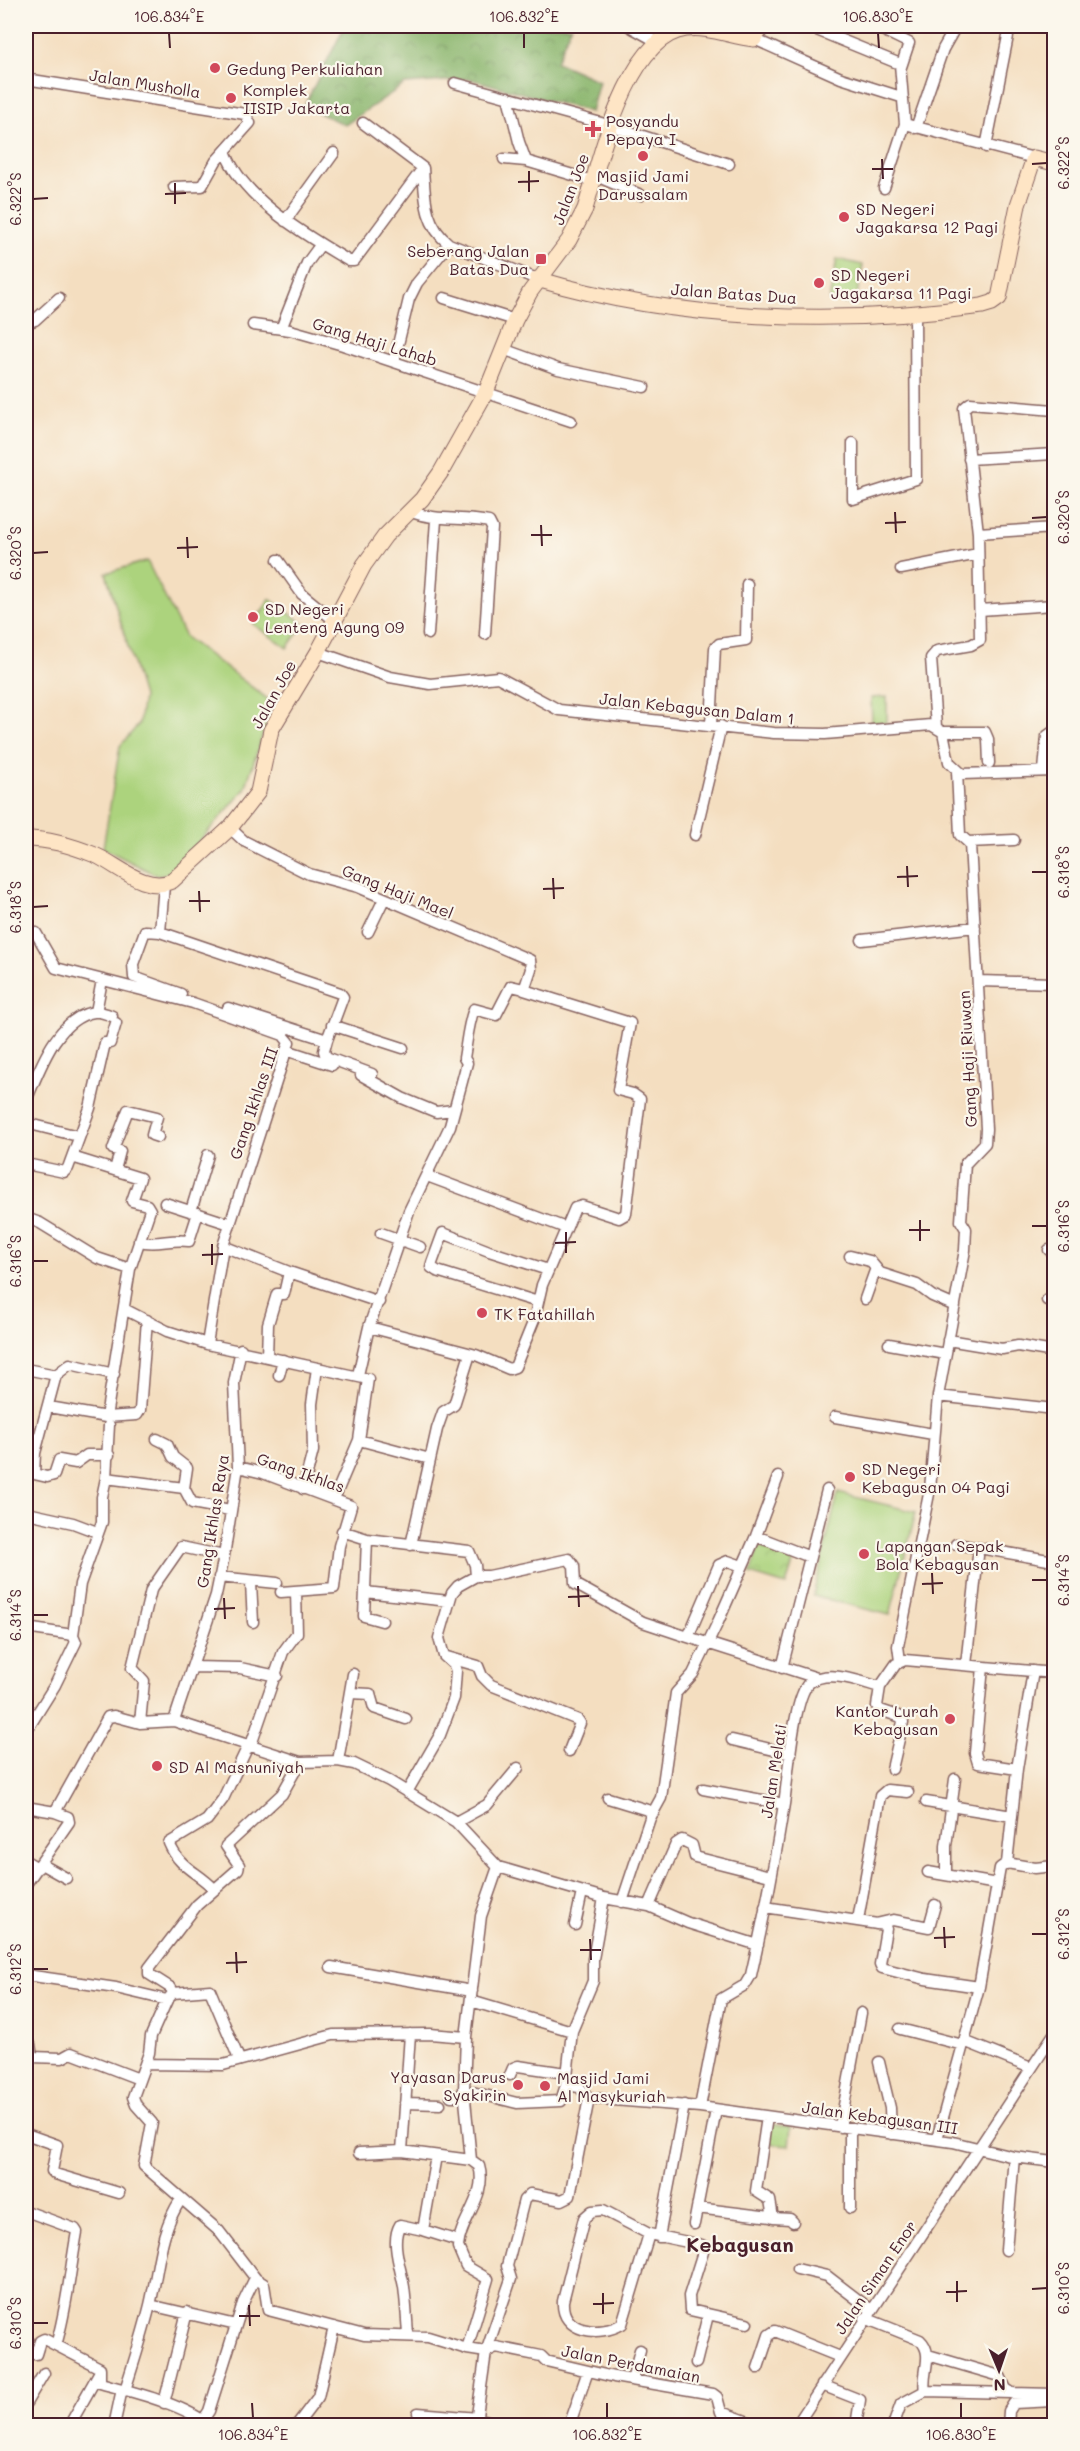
<svg xmlns="http://www.w3.org/2000/svg" width="1080" height="2451" viewBox="0 0 1080 2451" font-family="Mali,sans-serif">
<style>
.grass{fill:#acd37d;stroke:#7b7954;stroke-width:1.5}
.forest{fill:url(#forest-crowns);stroke:#6a6a4c;stroke-width:1.5}
.park{fill:url(#park-crowns);stroke:#7b7954;stroke-width:1.5}
.lines{fill:none;stroke-linecap:round;stroke-linejoin:round}
.street-casing{stroke:#86625f;stroke-width:13}
.secondary-casing{stroke:#86625f;stroke-width:17}
.street{stroke:#fff;stroke-width:10}
.secondary{stroke:#fee5c5;stroke-width:15}
.ticks{fill:none;stroke:#4a1f2b;stroke-width:2}
.poi-dot{fill:#d1495b;stroke:#fbf7ec;stroke-width:2}
.labels{text-anchor:middle;dominant-baseline:central;stroke-width:4.5;stroke-linejoin:round;paint-order:stroke}
.poi-label{font-size:16px;fill:#4a1f2b;stroke:#fbf7ec;text-anchor:start}
.street-label{font-size:16px;fill:#4a1f2b;stroke:#fbf7ec}
.quarter-label{font-size:20px;font-weight:bold;fill:#4a1f2b;stroke:#fbf7ec}
.neatline{fill:none;stroke:#4a1f2b;stroke-width:2}
.ticks-label{font-size:15px;text-anchor:middle;fill:#4a1f2b}
</style>
<defs>
<pattern id="forest-crowns" width="20" height="18" patternUnits="userSpaceOnUse" patternTransform="scale(1.5)"><rect width="20" height="18" fill="#89b56c"/><path d="M2 6a3 3 0 1 1 6 0M12 15a3 3 0 1 1 6 0" fill="none" stroke="#729359"/></pattern>
<pattern id="park-crowns" width="20" height="18" patternUnits="userSpaceOnUse" patternTransform="scale(1.5)"><rect width="20" height="18" fill="#acd37d"/><path d="M2 6a3 3 0 1 1 6 0M12 15a3 3 0 1 1 6 0" fill="none" stroke="#96b56c"/></pattern>
</defs>
<rect width="100%" height="100%" fill="#fbf7ec"/>
<filter id="ink" filterUnits="userSpaceOnUse"><feTurbulence type="fractalNoise" baseFrequency=".0167" numOctaves="2"/><feDisplacementMap in="SourceGraphic" scale="12" xChannelSelector="R" yChannelSelector="G"/><feConvolveMatrix kernelMatrix="1 2 1 2 8 2 1 2 1" color-interpolation-filters="sRGB"/></filter>
<filter id="wash" filterUnits="userSpaceOnUse"><feTurbulence type="fractalNoise" baseFrequency=".008" numOctaves="4" result="noise"/><feDisplacementMap in="SourceGraphic" scale="24" xChannelSelector="R" yChannelSelector="G"/><feGaussianBlur stdDeviation="1.35" result="paint"/><feColorMatrix in="noise" values="0 0 0 0 0 0 0 0 0 0 0 0 0 0 0 0 0 1.4 0 .05"/><feComposite in="paint" operator="in"/></filter>
<g filter="url(#wash)">
<rect width="100%" height="100%" fill="#f4dec0"/>
<path class="grass" d="M837 259 863 265 855 305 829 300Z
M147 561 185 637 273 703 245 789 174 871 158 876 103 848 120 746 139 724 143 697 106 573Z
M270 599 304 624 287 648 253 624Z
M887 697V722H872L871 698Z
M838 1493 916 1512 890 1615 813 1596Z
M767 2124 791 2127 789 2146 765 2144Z"/>
<path class="forest" d="M345 26H571L556 62 599 81 591 112 470 79 405 84 345 125 304 106Z"/>
<path class="park" d="M759 1546 795 1557 786 1585 750 1574Z"/>
</g>
<g filter="url(#ink)">
<g class="lines">
<defs>
<path id="street" d="M629 26 656 41
M807 26 900 64 905 124
M874 26 909 43 901 67
M754 39 841 78 901 97
M26 79 245 114 250 123 216 161 202 186 174 187
M455 83 612 126 729 164
M508 97 519 142 526 161
M363 123 423 168C425 198 424 224 449 244L537 279
M905 124 1034 158
M916 128 943 49 956 26
M986 147 1010 26
M225 151C242 199 307 236 349 261H354L423 168
M504 159 526 161 593 181
M596 176 641 195
M884 188 905 124
M285 221 334 153
M444 298 515 320
M26 323 35 320 59 298
M253 325 290 330 343 345 571 421
M281 329 307 263 321 244
M503 349 558 369 644 387
M394 361 409 299 417 283 449 244
M853 443V499L916 479 915 315
M969 459 1054 454
M411 512C440 522 461 516 489 522L492 528 485 634
M978 533 1054 528
M278 560 302 594 335 621
M901 569 978 554
M980 610 1054 605
M428 634 436 520
M318 652 390 677 430 684 498 677 559 710 774 733 825 734 931 725 943 732 949 762 962 774 1054 771
M711 725 715 648 719 644 746 640 747 584
M936 727 931 658 937 651 971 645 980 640 978 533 964 408 970 403 1054 410
M943 732H985L988 739 989 763
M1044 771 1047 736 1054 731
M230 828 244 841 309 874 358 887 530 960 531 969 524 990 630 1023 618 1090 633 1094 640 1099 626 1214 619 1218 582 1206 575 1208 542 1285 534 1320 515 1367 509 1369 476 1355 369 1327
M695 835 721 726
M968 842 1014 840
M26 930 36 933 56 968 193 1003 283 1035 289 1042 223 1246 207 1344
M160 932 164 885
M368 932 384 899
M862 940 975 927
M978 981 1054 983
M181 994 134 977 133 964 145 931 160 932 340 993 343 997 327 1040
M228 1008 327 1040 324 1051 326 1057 372 1074
M96 1012 102 980
M332 1025 403 1048
M286 1050 332 1065
M361 1075 402 1098 436 1112 453 1110
M26 1101C39 1071 56 1018 94 1012 99 1011 107 1014 112 1016
M26 1123 78 1136
M72 1157 140 1178 132 1201 147 1205 150 1210 130 1269
M26 1164 64 1172 68 1168 90 1108 105 1043H110L116 1023
M115 1170 120 1151 113 1149 128 1110 157 1117 152 1135 158 1137
M427 1176 566 1228
M165 1203 230 1224
M191 1211 208 1155
M26 1218 40 1223 97 1258 130 1269 106 1417
M381 1233 420 1247
M139 1241C158 1246 169 1238 189 1241L198 1213
M223 1246 289 1272 379 1302
M1049 1250 1054 1251
M850 1256 870 1261 880 1273 917 1285 932 1296 955 1306
M865 1299 876 1268
M1047 1300 1054 1301
M538 1302 437 1271 431 1267 432 1263 443 1233 489 1251 548 1270
M124 1309 167 1331 207 1344 368 1379 359 1440 334 1499
M948 1340 1002 1349 1018 1346 1054 1352
M889 1344 945 1354
M267 1357 268 1324 277 1294H284L289 1272
M26 1369 56 1375 35 1453 34 1474 47 1477 54 1475 59 1460 76 1463 87 1455H109
M56 1375 70 1364 114 1374
M279 1375 283 1360
M358 1375 369 1327 409 1211 450 1126 467 1063 464 1058C467 1041 468 1025 474 1009L496 1015 511 986 524 989
M938 1396 1054 1409
M49 1407 106 1417 137 1415 140 1410 147 1320
M835 1417 933 1434
M109 1425 106 1478 184 1488
M157 1439 167 1444 173 1457 187 1468 184 1488 192 1503 230 1510
M359 1440 430 1459
M238 1467 263 1473 351 1506 339 1546 334 1588 281 1592
M303 1489 313 1451 312 1404 317 1368
M26 1520 28 1515 32 1514 73 1523 97 1532
M342 1531 367 1539 469 1551 475 1565 476 1576
M756 1536 810 1557 782 1668
M367 1539 364 1616 382 1621
M956 1544 1054 1561
M411 1545 437 1429 443 1412 454 1405 470 1354
M810 1557 827 1490
M742 1566 728 1561 719 1565 688 1637 817 1678
M219 1577 277 1583
M251 1583 253 1622
M365 1592 449 1601
M26 1628 73 1635 76 1642 55 1685 30 1725 26 1727
M73 1635 80 1584 102 1522V1497L106 1478
M447 1657 478 1666 482 1676 491 1685 578 1720 580 1723 569 1751
M900 1661 898 1646 930 1489 938 1396 965 1250 966 1229 961 1221 965 1164 985 1143 986 1129 970 844 960 835 957 771
M966 1665 978 1556
M193 1667 240 1668 277 1676
M983 1667 975 1753 978 1763 1017 1769
M880 1687 877 1706 880 1710 901 1717 903 1722 892 1769
M351 1693 370 1694 374 1708 406 1719
M174 1721 216 1595 224 1556 238 1467 234 1383 241 1349
M140 1723 144 1681 132 1668 151 1590 181 1547 224 1556
M732 1740 791 1754
M251 1745 283 1652 297 1633 296 1591
M338 1761 353 1674
M703 1789 784 1804
M407 1792 440 1735 454 1698 456 1671 454 1665 444 1656 439 1638 452 1593 458 1586 476 1576H489L569 1559 574 1566 575 1584 643 1622 688 1637
M608 1798 654 1812
M926 1802 1012 1816
M26 1807 55 1812 68 1817 69 1822 26 1884
M55 1812 108 1717 114 1716 140 1723 174 1721 300 1762 338 1761 354 1764 389 1781 456 1822 498 1867 604 1898 649 1906 688 1923 758 1945
M456 1822 487 1805 518 1768
M26 1861 38 1868
M1007 1863 1035 1868 1054 1866
M41 1864 66 1878
M928 1872 997 1884
M946 1874V1846L955 1779
M214 1889C197 1871 180 1869 169 1843L207 1820 223 1799 249 1744
M622 1902 650 1818 661 1798 676 1693 693 1674 718 1622 756 1536 778 1477
M649 1906 676 1844 682 1840 692 1845 695 1857 770 1876
M765 1907 884 1925 886 1929 880 1964 882 1968 925 1979 979 1987 1000 1868 1007 1863 1017 1769 1033 1671
M858 1920 880 1796 887 1790 908 1792
M876 1924 893 1920 929 1927 935 1905
M575 1925 582 1892
M331 1967 472 1991
M26 1975 116 1988 167 2000 151 2036 149 2053 133 2097 136 2105 152 2123 144 2166 219 2231 256 2279 264 2284 268 2310 364 2335 428 2337 467 2349 486 2352
M173 1993 171 1988 149 1974V1968L197 1905 238 1869 239 1865 226 1846 282 1794 300 1762
M169 1998 173 1993 210 1990 239 2059
M471 2001 572 2031
M900 2029 963 2045
M964 2041 1031 2068
M26 2042 30 2044 32 2057 62 2058 71 2053 139 2079
M879 2062 890 2108 891 2134
M145 2064 223 2065 333 2035 430 2034 466 2037
M510 2075 513 2068 518 2066 566 2073
M566 2085 579 2087 589 2098 700 2107 953 2142 1014 2157 1054 2162
M464 2090 517 2103 561 2101 566 2085 572 2031 593 1981V1959L604 1898
M451 2096H464
M405 2103 440 2104
M700 2107 721 1999 745 1985 751 1975C764 1919 775 1861 784 1804 788 1779 793 1698 809 1683 827 1668 861 1682 880 1687L896 1664 905 1660 1054 1673
M767 2117 756 2191 770 2200 773 2218 790 2219 793 2222
M840 2127 861 2013
M850 2128V2208
M26 2134 57 2145 52 2171 55 2174 119 2193
M937 2139 979 1987
M402 2151 410 2034
M359 2153 402 2151 471 2160
M436 2156 423 2230 458 2241
M697 2208 771 2217
M26 2211 75 2229 77 2232C70 2270 67 2309 56 2345
M694 2224 716 2110
M649 2234 622 2324C600 2337 561 2333 563 2301L584 2218 592 2211 603 2210 649 2234 702 2245 703 2252 689 2296 690 2310 747 2323
M659 2237 684 2105
M1006 2250 1014 2157
M797 2269 827 2276 870 2309
M150 2305 236 2325
M865 2318 920 2340C935 2354 921 2374 925 2391
M408 2335C407 2319 406 2303 404 2287 401 2269 390 2241 400 2225L423 2230
M467 2349 488 2279 466 2266 458 2247C460 2219 488 2196 479 2166L471 2160 464 2090 466 2037 481 1916 498 1867
M486 2352 496 2347 541 2356 546 2361 614 2377 713 2394 717 2397 721 2412 760 2426
M26 2354H36L40 2341 44 2339 100 2368V2383C133 2392 184 2404 210 2426
M928 2355 1000 2376 1006 2389 1012 2393 1054 2394
M696 2363 708 2315
M758 2368 769 2335 775 2331 840 2357
M632 2380 640 2350
M822 2385 860 2400 856 2426
M125 2390C134 2362 143 2333 150 2305 159 2268 159 2232 181 2199
M925 2391 1012 2393
M26 2403 44 2373
M164 2403 187 2312
M418 2413 478 2418
M203 2420 209 2411 243 2303 255 2278
M894 2423 901 2404 925 2391
M69 2426 99 2373
M114 2426 122 2389
M296 2426 318 2397 334 2327
M492 2426 488 2421 479 2419 477 2415 486 2352 511 2279 507 2266 524 2200 530 2194 562 2200 570 2196 589 2098
M569 2426 588 2371
M796 2426 1054 2034
M1008 2426 1009 2411 1014 2403 1054 2401"/>
<path id="secondary" d="M537 279C677 321 838 326 982 306L992 303 999 298 1018 205 1034 158 1054 163
M26 839C49 839 73 846 95 855 118 865 145 893 172 881L230 828 258 792 271 730 318 652 364 565 385 536 422 499 441 472 486 392 515 320 530 292 569 240 585 209C600 160 627 36 686 29 709 26 732 37 754 39L763 26"/>
</defs>
<use href="#street" class="street-casing"/>
<use href="#secondary" class="secondary-casing"/>
<use href="#street" class="street"/>
<use href="#secondary" class="secondary"/>
</g>
</g>
<path class="ticks" d="M169 33 170 48M524 33V48M878 33 879 48M882 159 883 179M1032 164 1047 163M872 169H893M529 171V192M518 182 539 181M175 183V204M165 194 186 193M33 199 48 198M895 512 896 533M1032 518 1047 517M885 523 906 522M541 525 542 546M531 535H552M187 537 188 558M177 548 198 547M33 553 48 552M907 866 908 887M1032 872H1047M897 877 918 876M553 878 554 899M543 889 564 888M199 891 200 912M189 901H210M33 907 48 906M920 1220V1241M1032 1226H1047M909 1230H930M566 1232V1253M555 1243 576 1242M212 1244V1265M202 1255 223 1254M33 1261H48M932 1573 933 1594M1032 1580H1047M922 1584 943 1583M578 1586 579 1607M568 1597 589 1596M224 1598 225 1619M214 1609 235 1608M33 1615H48M944 1927 945 1948M1032 1934H1047M934 1938 955 1937M590 1939 591 1960M580 1950H601M236 1952 237 1973M226 1963 247 1962M33 1969H48M957 2281V2302M1032 2289 1047 2288M946 2292 967 2291M603 2293V2314M593 2304 614 2303M249 2305 250 2326M239 2316H260M33 2323H48M252 2403 253 2418M607 2403V2418M961 2403V2418"/>
<g class="poi-dot">
<circle cx="215" cy="68" r="6"/>
<circle cx="231" cy="98" r="6"/>
<path d="M590 120h6v6h6v6h-6v6h-6v-6h-6v-6h6z"/>
<circle cx="643" cy="156" r="6"/>
<circle cx="844" cy="217" r="6"/>
<rect x="535" y="253" width="12" height="12" rx="3"/>
<circle cx="819" cy="283" r="6"/>
<circle cx="253" cy="617" r="6"/>
<circle cx="482" cy="1313" r="6"/>
<circle cx="850" cy="1477" r="6"/>
<circle cx="864" cy="1554" r="6"/>
<circle cx="950" cy="1719" r="6"/>
<circle cx="157" cy="1766" r="6"/>
<circle cx="518" cy="2085" r="6"/>
<circle cx="545" cy="2086" r="6"/>
</g>
<g class="labels">
<g class="poi-label">
<text x="227" y="68">Gedung Perkuliahan</text>
<text x="243" y="89">Komplek<tspan x="243" dy="18">IISIP Jakarta</tspan></text>
<text x="606" y="120">Posyandu<tspan x="606" dy="18">Pepaya I</tspan></text>
<text x="643" y="175" text-anchor="middle">Masjid Jami<tspan x="643" dy="18">Darussalam</tspan></text>
<text x="856" y="208">SD Negeri<tspan x="856" dy="18">Jagakarsa 12 Pagi</tspan></text>
<text x="529" y="250" text-anchor="end">Seberang Jalan<tspan x="529" dy="18">Batas Dua</tspan></text>
<text x="831" y="274">SD Negeri<tspan x="831" dy="18">Jagakarsa 11 Pagi</tspan></text>
<text x="265" y="608">SD Negeri<tspan x="265" dy="18">Lenteng Agung 09</tspan></text>
<text x="494" y="1313">TK Fatahillah</text>
<text x="862" y="1468">SD Negeri<tspan x="862" dy="18">Kebagusan 04 Pagi</tspan></text>
<text x="876" y="1545">Lapangan Sepak<tspan x="876" dy="18">Bola Kebagusan</tspan></text>
<text x="938" y="1710" text-anchor="end">Kantor Lurah<tspan x="938" dy="18">Kebagusan</tspan></text>
<text x="169" y="1766">SD Al Masnuniyah</text>
<text x="506" y="2076" text-anchor="end">Yayasan Darus<tspan x="506" dy="18">Syakirin</tspan></text>
<text x="557" y="2077">Masjid Jami<tspan x="557" dy="18">Al Masykuriah</tspan></text>
</g>
<g class="street-label">
<text transform="translate(145 83) rotate(9)">Jalan Musholla</text>
<text transform="translate(570 189) rotate(-69)">Jalan Joe</text>
<text transform="translate(734 293) rotate(4)">Jalan Batas Dua</text>
<text transform="translate(375 341) rotate(17)">Gang Haji Lahab</text>
<text transform="translate(273 694) rotate(-61)">Jalan Joe</text>
<text transform="translate(697 708) rotate(6)">Jalan Kebagusan Dalam 1</text>
<text transform="translate(398 891) rotate(22)">Gang Haji Mael</text>
<text transform="translate(967 1059) rotate(-93)">Gang Haji Riuwan</text>
<text transform="translate(253 1103) rotate(-71)">Gang Ikhlas III</text>
<text transform="translate(301 1472) rotate(19)">Gang Ikhlas</text>
<text transform="translate(212 1521) rotate(-81)">Gang Ikhlas Raya</text>
<text transform="translate(773 1771) rotate(-81)">Jalan Melati</text>
<text transform="translate(880 2117) rotate(8)">Jalan Kebagusan III</text>
<text transform="translate(875 2277) rotate(-56)">Jalan Siman Enor</text>
<text transform="translate(631 2363) rotate(11)">Jalan Perdamaian</text>
</g>
<g class="quarter-label">
<text x="740" y="2244">Kebagusan</text>
</g>
</g>
<rect width="1080" height="2451" fill="none" stroke="#fbf7ec" stroke-width="66"/>
<g transform="translate(999 2370) rotate(178)" stroke="#fbf7ec" stroke-width="4.5" paint-order="stroke">
<path d="M0-4.5L10 22L0 15L-10 22Z" fill="#4a1f2b"/>
<text y="-9" font-size="16" font-weight="bold" text-anchor="middle" fill="#4a1f2b">N</text>
</g>
<rect x="33" y="33" width="1014" height="2385" class="neatline"/>
<g class="ticks-label">
<text x="169" y="22">106.834°E</text>
<text x="524" y="22">106.832°E</text>
<text x="878" y="22">106.830°E</text>
<text transform="translate(1064 163) rotate(-90)" y="5">6.322°S</text>
<text transform="translate(16 199) rotate(-90)" y="5">6.322°S</text>
<text transform="translate(1064 517) rotate(-90)" y="5">6.320°S</text>
<text transform="translate(16 553) rotate(-90)" y="5">6.320°S</text>
<text transform="translate(1064 872) rotate(-90)" y="5">6.318°S</text>
<text transform="translate(16 907) rotate(-90)" y="5">6.318°S</text>
<text transform="translate(1064 1226) rotate(-90)" y="5">6.316°S</text>
<text transform="translate(16 1261) rotate(-90)" y="5">6.316°S</text>
<text transform="translate(1064 1580) rotate(-90)" y="5">6.314°S</text>
<text transform="translate(16 1615) rotate(-90)" y="5">6.314°S</text>
<text transform="translate(1064 1934) rotate(-90)" y="5">6.312°S</text>
<text transform="translate(16 1969) rotate(-90)" y="5">6.312°S</text>
<text transform="translate(1064 2288) rotate(-90)" y="5">6.310°S</text>
<text transform="translate(16 2323) rotate(-90)" y="5">6.310°S</text>
<text x="253" y="2440">106.834°E</text>
<text x="607" y="2440">106.832°E</text>
<text x="961" y="2440">106.830°E</text>
</g>
</svg>
